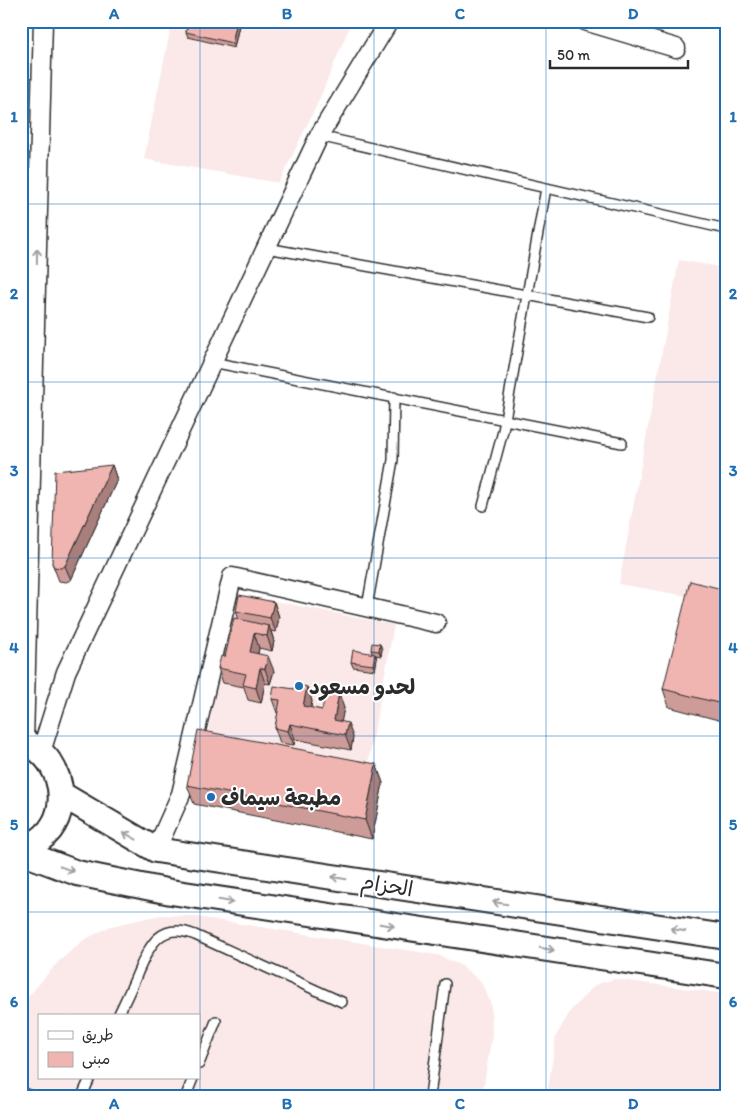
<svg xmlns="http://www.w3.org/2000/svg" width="747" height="1117" viewBox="0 0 747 1117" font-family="Itim,'Playpen Sans Arabic',sans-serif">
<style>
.built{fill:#fae9e8;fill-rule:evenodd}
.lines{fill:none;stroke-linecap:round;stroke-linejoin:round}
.service-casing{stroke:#2b2b2b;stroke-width:12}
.minor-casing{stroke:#2b2b2b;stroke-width:21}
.secondary-casing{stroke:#2b2b2b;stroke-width:28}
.service{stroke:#fff;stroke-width:9}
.minor{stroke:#fff;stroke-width:18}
.secondary{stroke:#fff;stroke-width:24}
.wall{fill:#ce9c98;stroke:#2b2b2b}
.shaded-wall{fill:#a87f7c;stroke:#2b2b2b}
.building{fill:#f0b5b1;stroke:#2b2b2b}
.oneway{stroke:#a0a0a0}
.grid{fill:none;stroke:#1f6fb2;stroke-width:1;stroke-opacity:0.55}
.poi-dot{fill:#1f6fb2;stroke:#fff;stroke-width:2}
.labels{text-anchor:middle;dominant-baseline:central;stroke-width:4;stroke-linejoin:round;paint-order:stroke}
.poi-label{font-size:21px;font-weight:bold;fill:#2b2b2b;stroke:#fff;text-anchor:start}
.street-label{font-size:21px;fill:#2b2b2b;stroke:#fff}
.neatline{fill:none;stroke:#1f6fb2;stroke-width:2}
.grid-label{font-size:16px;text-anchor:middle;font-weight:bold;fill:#1f6fb2}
</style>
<rect width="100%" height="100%" fill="#fff"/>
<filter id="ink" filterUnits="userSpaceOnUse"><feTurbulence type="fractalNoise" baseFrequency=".02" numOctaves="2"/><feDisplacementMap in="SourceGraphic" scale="10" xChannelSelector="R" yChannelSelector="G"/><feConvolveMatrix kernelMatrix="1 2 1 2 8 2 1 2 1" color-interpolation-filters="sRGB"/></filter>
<g filter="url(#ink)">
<path class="built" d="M172 21H352L319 100 279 183 144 159Z
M679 260 726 268V603L619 584Z
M234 593 394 625 365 780 205 748Z
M160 915 190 916 438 955 462 966 481 982 491 1004 492 1035 482 1096H21V1005L58 962 84 940 111 926ZM39 1016H199V1078H39Z
M614 979 726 994V1096H547L556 1036 571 1010 595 985Z"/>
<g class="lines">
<defs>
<path id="service" d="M319 136 726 229
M267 248 648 317
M212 362 622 443
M483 506 503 431 546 188
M367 607 393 460 394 397
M118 1016C125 1001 132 987 138 972 150 945 160 921 195 935L342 1002
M199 1064 216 1021
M21 1092 31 1096
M82 1096 90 1078
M186 1096 193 1078
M430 1096 445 984"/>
<path id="minor" d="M585 21 676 48
M24 741 43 21
M41 752 66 672 319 136 389 21
M156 850 181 794 232 577 436 623"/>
<path id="secondary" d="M21 741C57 752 73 800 50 830 42 840 32 845 21 851
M61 794 156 850 726 937
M21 852 77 873 171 892 726 976"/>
</defs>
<use href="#service" class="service-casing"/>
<use href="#minor" class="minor-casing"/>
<use href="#secondary" class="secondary-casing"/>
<use href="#service" class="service"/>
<use href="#minor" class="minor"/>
<use href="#secondary" class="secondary"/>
</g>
<path class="wall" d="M189 21H240L234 48 188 37 186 32Z
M112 465 117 480 71 580 66 582 59 581 52 563Z
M726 590V722L669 707 663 689Z
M274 602 279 617 276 632 271 631 274 641 272 651 259 648 258 654 274 671 270 684 265 683 261 703 248 700 244 687 223 683 218 668 225 657 239 620 236 611Z
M380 644 382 649 381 656 376 655 377 659 375 670 353 667 351 662 372 653 371 650Z
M307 687 312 701 311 708 322 710 344 708 341 721 353 737 351 750 295 739 294 745 280 743 275 728 278 713H277L272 699 294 689Z
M376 764 383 783 372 839 194 804 187 785Z"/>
<path class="shaded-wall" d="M237 21H240L234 48 232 43Z
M112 465 117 480 71 580 65 566Z
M274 602 279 617 276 632 270 618Z
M269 626 274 641 272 651 267 636Z
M254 633 259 648 255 667 250 652Z
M380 644 382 649 381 656 379 651Z
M375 654 377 659 375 670 373 665Z
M268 656 274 671 270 684 265 669Z
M260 668 265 683 261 703 256 688Z
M307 687 312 701 308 721 303 706Z
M339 693 344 708 339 734 334 720Z
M348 723 353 737 351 750 345 735Z
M290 724 295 739 294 745 288 731Z
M376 764 383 783 372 839 365 820Z"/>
<path class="building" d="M189 21H237L232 43 186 32Z
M112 465 65 566 61 568 54 567 52 563 55 471Z
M690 581 726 590V705L663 689Z
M239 595 274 602 270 618 236 611Z
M234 618 269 626 267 636 254 633 250 652 268 656 265 669 260 668 256 688 243 685 246 674 218 668 221 656 225 657Z
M372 643 380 644 379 651 371 650Z
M353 650 375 654 373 665 351 662Z
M295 684 307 687 303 706 322 710 326 691 339 693 334 720 348 723 345 735 290 724 288 731 275 728 280 700 272 699 274 686 294 689Z
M198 730 376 764 365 820 187 785Z"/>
<defs><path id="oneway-shaft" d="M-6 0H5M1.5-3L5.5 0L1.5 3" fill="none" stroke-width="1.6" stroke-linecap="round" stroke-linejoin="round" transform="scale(1.25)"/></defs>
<g class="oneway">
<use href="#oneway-shaft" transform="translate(37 256) rotate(-89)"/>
<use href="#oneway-shaft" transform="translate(130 836) rotate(-151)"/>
<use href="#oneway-shaft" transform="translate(67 869) rotate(21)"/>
<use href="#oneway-shaft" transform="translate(339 878) rotate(-171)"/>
<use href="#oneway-shaft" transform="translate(226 901) rotate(9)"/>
<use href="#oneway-shaft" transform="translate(500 903) rotate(-171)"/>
<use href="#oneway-shaft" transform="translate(387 925) rotate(9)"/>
<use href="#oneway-shaft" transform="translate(678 930) rotate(-171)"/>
<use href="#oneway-shaft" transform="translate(547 949) rotate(9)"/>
</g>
</g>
<path class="grid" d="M200 21V1096M374 21V1096M546 21V1096M21 204H726M21 382H726M21 558H726M21 736H726M21 912H726"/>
<g class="poi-dot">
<circle cx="299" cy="686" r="5"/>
<circle cx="211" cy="797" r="5"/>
</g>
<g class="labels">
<g class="poi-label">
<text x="309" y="686">لحدو مسعود</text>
<text x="221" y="797">مطبعة سيماف</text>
</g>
<g class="street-label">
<text transform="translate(387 885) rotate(9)">الحزام</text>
</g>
</g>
<rect width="747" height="1117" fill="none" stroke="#fff" stroke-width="55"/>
<rect x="38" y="1014" width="162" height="65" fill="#ffffff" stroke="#aaaaaa"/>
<rect x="48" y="1031" width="25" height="8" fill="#ffffff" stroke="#aaaaaa"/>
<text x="82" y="1040" font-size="15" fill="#2b2b2b">طريق</text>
<rect x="48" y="1052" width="25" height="15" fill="#f0b5b1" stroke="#aaaaaa"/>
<text x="82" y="1064" font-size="15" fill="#2b2b2b">مبنى</text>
<path d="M550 60v8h138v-8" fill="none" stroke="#2b2b2b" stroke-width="2.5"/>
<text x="557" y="60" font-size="15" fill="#2b2b2b" stroke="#ffffff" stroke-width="4" paint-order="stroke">50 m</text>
<rect x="28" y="28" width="692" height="1062" class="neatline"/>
<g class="grid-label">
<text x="114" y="19">A</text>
<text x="287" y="19">B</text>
<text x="460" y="19">C</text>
<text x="633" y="19">D</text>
<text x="14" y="122">1</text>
<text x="733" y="122">1</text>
<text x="14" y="299">2</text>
<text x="733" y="299">2</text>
<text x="14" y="476">3</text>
<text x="733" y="476">3</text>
<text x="14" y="653">4</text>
<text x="733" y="653">4</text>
<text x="14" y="830">5</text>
<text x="733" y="830">5</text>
<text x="14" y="1007">6</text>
<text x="733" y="1007">6</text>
<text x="114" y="1109">A</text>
<text x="287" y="1109">B</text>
<text x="460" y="1109">C</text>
<text x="633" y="1109">D</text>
</g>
</svg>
